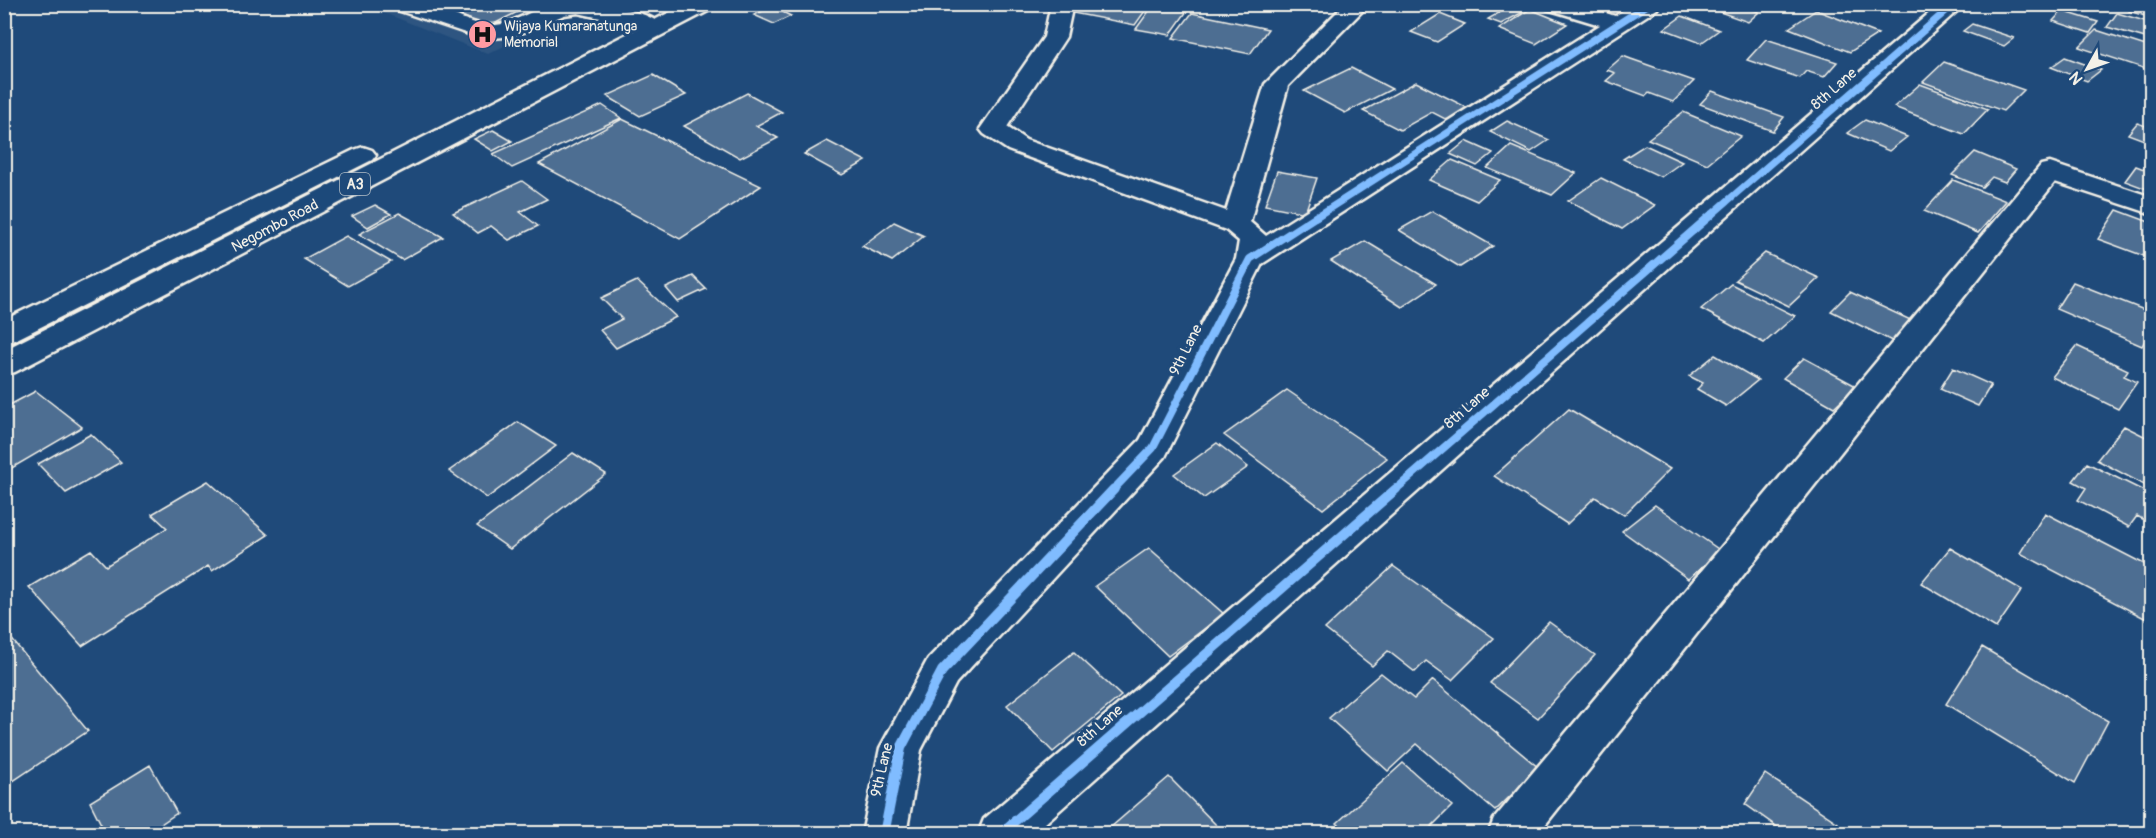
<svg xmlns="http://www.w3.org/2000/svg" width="2156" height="838" viewBox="0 0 2156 838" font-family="Pangolin,sans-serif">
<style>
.built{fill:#2d5581}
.building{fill:#4d6e92;stroke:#f4f1e8;stroke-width:1.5}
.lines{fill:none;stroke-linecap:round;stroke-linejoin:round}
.minor-casing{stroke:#f4f1e8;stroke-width:5}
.highway-casing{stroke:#f4f1e8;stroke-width:5}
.minor{fill:#1f4a7a;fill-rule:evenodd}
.highway{fill:#1f4a7a;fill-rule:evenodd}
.cycleway-far2-casing{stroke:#1f4a7a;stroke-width:10}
.cycleway-far1-casing{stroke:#1f4a7a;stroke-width:12}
.cycleway-casing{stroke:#1f4a7a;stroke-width:14}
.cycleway-far2{stroke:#80bcff;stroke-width:7}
.cycleway-far1{stroke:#80bcff;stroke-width:8}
.cycleway{stroke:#80bcff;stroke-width:10}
.labels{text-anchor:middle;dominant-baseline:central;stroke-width:6;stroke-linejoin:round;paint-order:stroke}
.far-poi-label{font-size:14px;fill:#f4f1e8;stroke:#1f4a7a;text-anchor:start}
.shield{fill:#1f4a7a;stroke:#b4bfc7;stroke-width:1.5}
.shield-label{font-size:14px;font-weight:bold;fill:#f4f1e8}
.street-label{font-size:15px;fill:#f4f1e8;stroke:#1f4a7a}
</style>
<rect width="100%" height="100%" fill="#1f4a7a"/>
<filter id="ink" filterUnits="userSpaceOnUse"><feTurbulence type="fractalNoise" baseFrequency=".0167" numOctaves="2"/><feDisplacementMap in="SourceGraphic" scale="12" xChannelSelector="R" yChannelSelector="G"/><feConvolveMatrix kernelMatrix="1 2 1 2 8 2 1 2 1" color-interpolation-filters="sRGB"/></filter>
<g filter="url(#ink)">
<path class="built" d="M364 5H587L488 54Z"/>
<path class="building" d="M433 4H533L488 27Z
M1075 4H1150L1135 25 1068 12Z
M1154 4H1192L1170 35 1136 29Z
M1729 4H1736L1759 12 1748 22 1720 12Z
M2134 4H2152V18L2129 11Z
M772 7 791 16 774 24 754 15Z
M1509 7 1523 12 1501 24 1488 19Z
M1530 9 1567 24 1536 44 1499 29Z
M1816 10 1878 34 1850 52 1789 28Z
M2062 11 2098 22 2090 33 2053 21Z
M1192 13 1268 29 1250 54 1173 38Z
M2117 13 2152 23V40L2107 27Z
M1440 14 1465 24 1437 42 1411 32Z
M1682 16 1719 30 1701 43 1664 29Z
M1972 24 2014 38 2004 46 1963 31Z
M2096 30 2152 48V63L2146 69 2079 47Z
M1766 39 1837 62 1824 77 1806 71 1800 78 1747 60Z
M1623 56 1631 59 1694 81 1673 102 1649 93 1646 96 1606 81 1615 73 1607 70Z
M2065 57 2101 70 2087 81 2051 67Z
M1944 62 2024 90 2003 111 1923 82Z
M1351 68 1392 89 1345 113 1304 91Z
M653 75 686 95 640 116 607 96Z
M1416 82 1470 109 1449 121 1432 112 1400 130 1363 111Z
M1920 84 1988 109 1964 134 1894 107Z
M1712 91 1784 117 1773 131 1700 104Z
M747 93 782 112 756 126 778 138 740 158 684 126Z
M602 105 621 118 512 168 493 154Z
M1683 112 1741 136 1707 164 1648 139Z
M622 119 761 186 680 239 539 164Z
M1865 120 1907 137 1889 151 1847 133Z
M1507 121 1549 140 1531 152 1490 132Z
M2137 123 2152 128V143L2128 134Z
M493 130 512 141 493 151 474 139Z
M827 141 866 161 842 175 804 154Z
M1466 141 1493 153 1477 166 1450 154Z
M1645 145 1682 162 1661 177 1623 159Z
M1511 146 1576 173 1552 195 1487 168Z
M1975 152 2016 169 2005 182 1992 177 1982 187 1952 175Z
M1452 160 1500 180 1477 201 1429 180Z
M2136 166 2152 172V191L2125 181Z
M1277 171 1317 178 1305 213 1265 205Z
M1601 178 1655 205 1622 229 1568 201Z
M1953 180 2006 201 1978 233 1924 211Z
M522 181 547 199 520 212 538 226 509 240 491 226 478 233 453 213Z
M375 205 391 214 368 227 352 216Z
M2117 210 2152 223V259L2098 239Z
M1432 211 1493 246 1460 267 1399 230Z
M399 213 443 237 402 260 359 234Z
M894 222 924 236 892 261 862 246Z
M346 236 391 262 348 286 304 259Z
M1365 241 1436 284 1402 307 1331 261Z
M1765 253 1819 278 1789 306 1735 280Z
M693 276 706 289 678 302 666 288Z
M637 281 676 317 616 348 600 330 622 319 601 298Z
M2073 282 2152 313V327L2142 346 2056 309Z
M1731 284 1795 316 1764 343 1701 309Z
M1850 292 1917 323 1898 344 1831 311Z
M2077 346 2128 370 2124 376 2137 382 2118 409 2052 377Z
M1715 355 1758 380 1726 406 1697 389 1703 383 1689 376Z
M1804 358 1856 386 1834 407 1783 378Z
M1953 368 1991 385 1978 406 1940 389Z
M1287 390 1387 458 1323 509 1224 435Z
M36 391 82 427 5 472 4 408Z
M1569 409 1670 469 1624 515 1595 497 1567 524 1494 476Z
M518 422 556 446 487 498 449 471Z
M2124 426 2152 440V489L2097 460Z
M91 434 121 462 66 493 38 464Z
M1217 443 1248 467 1204 498 1174 474Z
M573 453 606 474 510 549 477 526Z
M2087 463 2152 495V524L2137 516 2129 527 2078 500 2086 488 2073 481Z
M208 481 268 535 212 571 208 566 82 646 29 587 91 550 106 566 167 528 152 514Z
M1655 505 1721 551 1688 579 1622 531Z
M2045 513 2152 568V622L2020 553Z
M1149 548 1224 614 1168 656 1095 586Z
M1950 548 2022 590 1996 628 1921 583Z
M1393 566 1494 638 1452 680 1426 661 1415 672 1388 651 1372 666 1325 629Z
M1549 622 1595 655 1538 718 1490 683Z
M4 630 88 731 4 787Z
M1982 647 2108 721 2075 783 1946 704Z
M1074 652 1121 696 1053 752 1007 705Z
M1381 673 1414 699 1433 680 1539 768 1495 811 1417 744 1388 771 1329 718Z
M1403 763 1452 806 1430 828 1436 834H1348L1337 823Z
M150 765 177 813 146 834H106L90 802Z
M1765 774 1838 823 1832 834H1787L1745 804Z
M1169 777 1225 834H1103Z"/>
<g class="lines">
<defs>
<path id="minor" d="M391 4C402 4 414 3 424 4 445 7 464 23 486 25 509 28 529 10 551 5 576 0 651 7 666 29L663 34 655 36 647 34 627 24 578 13 564 15 514 36 483 39 394 9Z
M1051 4H1073L1066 37 1007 127 1026 140 1226 211 1265 84 1345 4H1369L1288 86 1250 222 1266 236 1600 25 1547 9 1544 4H1579L1615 16 1633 4H1660L1657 9 1262 264 1165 457 956 683 921 750 906 834H862L880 748 928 659 1140 440 1236 259 1239 241 1226 230 1008 150 984 134 980 129 1044 37Z
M1940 4H1965L1033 834H978L984 819Z
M2050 163 2152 197V214L2055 182 1538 834H1488L1494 819 2041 165Z"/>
<path id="highway" d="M686 4H715L712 9 15 372 4 375V350Z
M363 147 372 150 376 155 372 160 15 340 4 343V320L354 150Z"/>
</defs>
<use href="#minor" class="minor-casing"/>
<use href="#highway" class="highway-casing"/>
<use href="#minor" class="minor"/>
<use href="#highway" class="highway"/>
<defs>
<path id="cycleway-far2" d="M1316 217 1649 4
M1709 217 1954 4"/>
<path id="cycleway-far1" d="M1112 491 1153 448 1250 259 1318 215
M1394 491 1711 215"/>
<path id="cycleway" d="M884 834 901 748 942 671 1114 489
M1000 834 1396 489"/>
</defs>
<use href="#cycleway-far2" class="cycleway-far2-casing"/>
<use href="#cycleway-far1" class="cycleway-far1-casing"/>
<use href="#cycleway" class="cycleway-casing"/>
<use href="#cycleway-far2" class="cycleway-far2"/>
<use href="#cycleway-far1" class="cycleway-far1"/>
<use href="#cycleway" class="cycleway"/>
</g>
</g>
<defs>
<symbol id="hospital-disc" viewBox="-11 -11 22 22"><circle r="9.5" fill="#ff9aa2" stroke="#1f4a7a"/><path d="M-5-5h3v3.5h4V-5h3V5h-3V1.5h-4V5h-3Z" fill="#111"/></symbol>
</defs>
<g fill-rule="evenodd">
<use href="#hospital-disc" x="466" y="18" width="33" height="33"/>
</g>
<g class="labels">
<g class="far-poi-label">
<text x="504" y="26">Wijaya Kumaranatunga<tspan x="504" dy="16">Memorial</tspan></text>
</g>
<rect class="shield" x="340" y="173" width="30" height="22" rx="4.5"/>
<g class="shield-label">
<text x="355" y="184">A3</text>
</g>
<g class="street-label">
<text transform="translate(1834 89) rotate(-41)">8th Lane</text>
<text transform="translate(275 226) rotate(-28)">Negombo Road</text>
<text transform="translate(1186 350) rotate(-63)">9th Lane</text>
<text transform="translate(1467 408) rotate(-41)">8th Lane</text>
<text transform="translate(1100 726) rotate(-41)">8th Lane</text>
<text transform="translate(882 770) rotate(-77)">9th Lane</text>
</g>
</g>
<rect width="2156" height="838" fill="none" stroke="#1f4a7a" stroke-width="24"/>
<rect x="12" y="12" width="2132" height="814" fill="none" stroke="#f4f1e8" stroke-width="2" filter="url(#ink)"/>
<g transform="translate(2087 69) rotate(230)" stroke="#1f4a7a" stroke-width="4.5" paint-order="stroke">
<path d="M0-4.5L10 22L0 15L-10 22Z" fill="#f4f1e8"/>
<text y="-9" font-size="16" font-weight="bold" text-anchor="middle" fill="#f4f1e8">N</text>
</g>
</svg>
